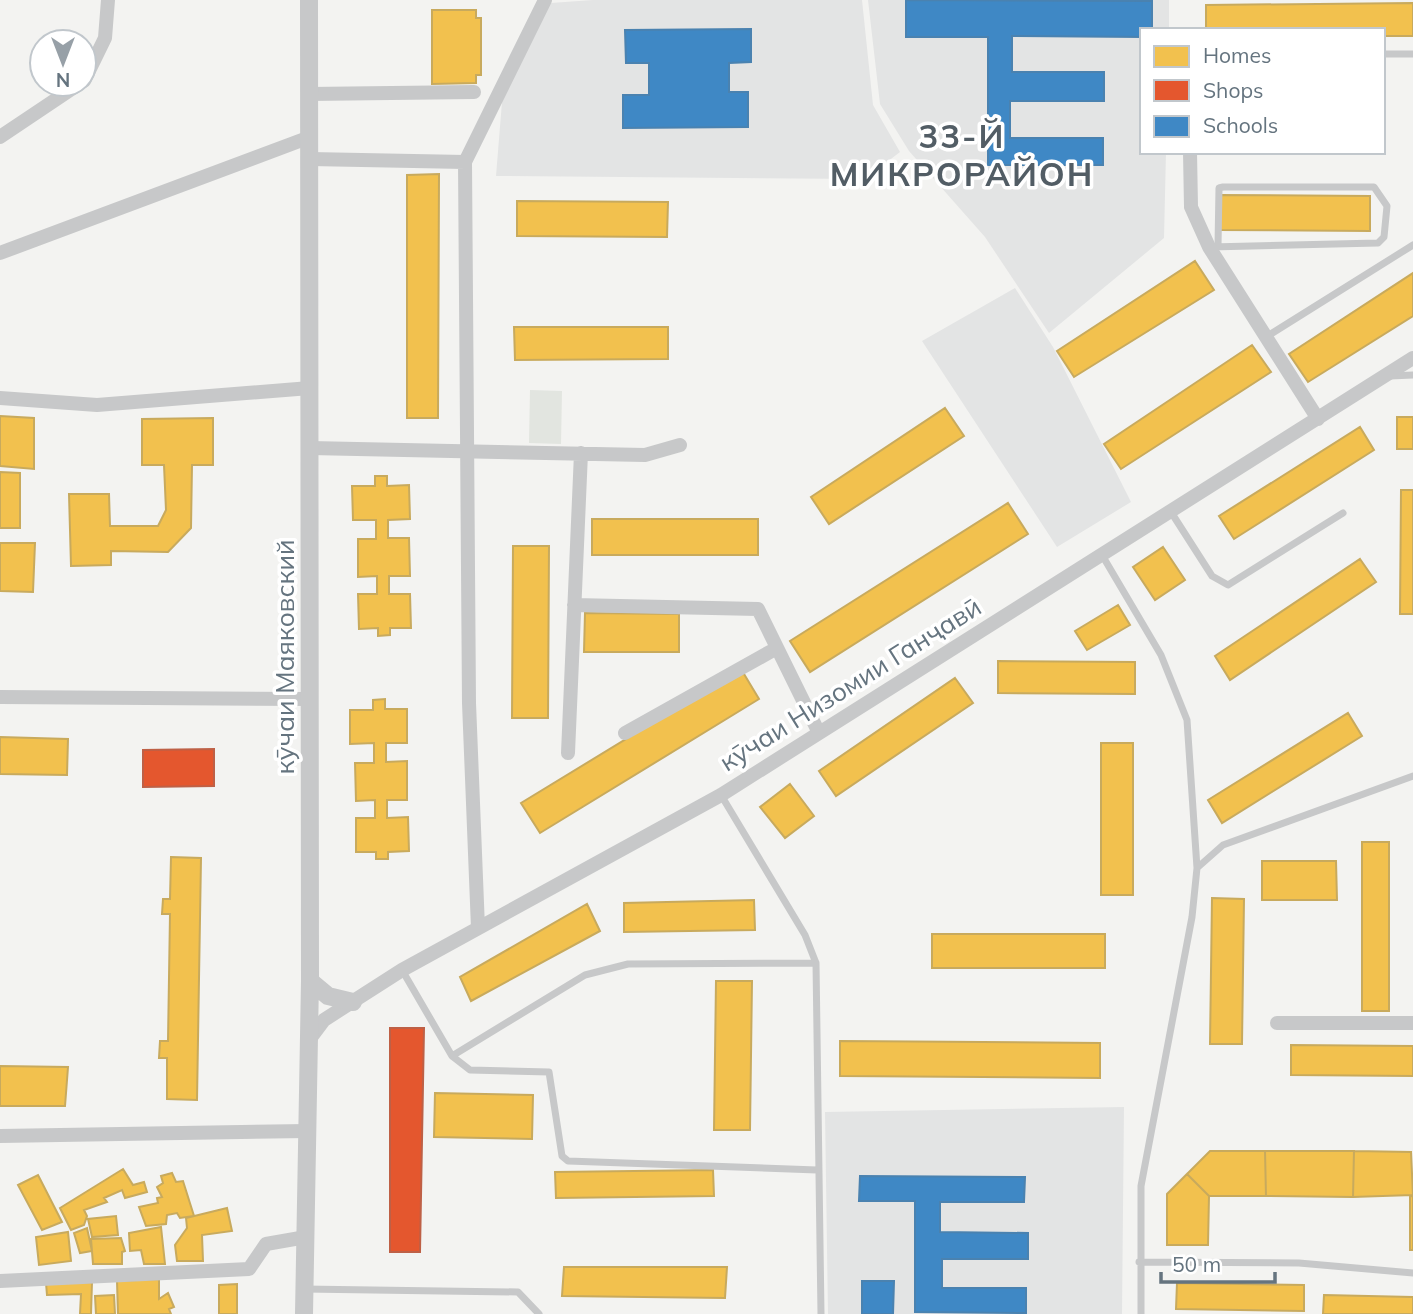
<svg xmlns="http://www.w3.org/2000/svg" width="1413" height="1314" viewBox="0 0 1413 1314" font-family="Mulish,sans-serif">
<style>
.built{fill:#e3e4e4}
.green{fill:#e2e5e0}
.homes{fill:#f2c14e;stroke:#c8aa5d;stroke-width:2}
.shops{fill:#e4572e;stroke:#be6046;stroke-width:2}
.schools{fill:#3f88c5;stroke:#4a82b0;stroke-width:2}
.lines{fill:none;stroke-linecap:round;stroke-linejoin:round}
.service{stroke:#c7c8c9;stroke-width:7}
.minor{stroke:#c7c8c9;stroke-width:14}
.tertiary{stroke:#c7c8c9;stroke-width:18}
.labels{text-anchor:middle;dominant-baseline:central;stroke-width:7;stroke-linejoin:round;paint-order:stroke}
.street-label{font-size:26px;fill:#65747f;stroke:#fff}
.district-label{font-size:33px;font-weight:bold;letter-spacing:2px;fill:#525d65;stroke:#fff}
</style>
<rect width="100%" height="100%" fill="#f3f3f1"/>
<path class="built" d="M593 0H862L873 105 900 152 865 179 496 176 505 65 551 3Z
M868 0H1169V30H1142V152H1166L1164 238 1049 333 985 237 909 151 880 104Z
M1015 288 1053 347 1131 502 1057 547 922 341Z
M1124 1107 1122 1314H828L825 1112Z"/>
<path class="green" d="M530 390 562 391 561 444 529 443Z"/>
<path class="homes" d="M1413 3V36H1383V30H1206V5Z
M432 10H476V18H481V75H476V83L432 84Z
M439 174 438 418H407V175Z
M1219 195 1370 196V231L1219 230Z
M517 201 668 202 667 237 517 236Z
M1195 261 1214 290 1074 377 1057 351Z
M1413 273V316L1308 382 1289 354Z
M514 327H668V359L515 360Z
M1252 345 1271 372 1121 469 1104 444Z
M945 408 964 436 829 524 811 497Z
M0 416 34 418V469L0 466Z
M1397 417H1413V449H1397Z
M213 418V465H192L191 528 168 552 111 551V565L71 566 69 494H109L110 526H158L166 510 164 465H142V419Z
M1360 427 1374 450 1234 539 1219 516Z
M0 472 20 473V528H0Z
M375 476H387V486L409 485 410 519 388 520V538H409L410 576H389V594H410L411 628H390V635L378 636V628L359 629 358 594H377V576L358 577V539H376V520H353L352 486H375Z
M1401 490H1413V614H1400Z
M1008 503 1028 534 810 672 790 641Z
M592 519H758V555H592Z
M0 543H35L33 592 0 591Z
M513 546H549L548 718H512Z
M1163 547 1185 580 1155 600 1133 567Z
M1360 559 1376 582 1230 680 1215 656Z
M1118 605 1130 625 1087 650 1075 631Z
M585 613 679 614V652H584Z
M998 661 1135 662V694L998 693Z
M741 669 759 699 540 833 521 803Z
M955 678 973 703 836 796 819 771Z
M385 699V709H407V743H386V762L407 761V800H387V818L408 817 409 851 388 852V859H376V852H356V818H375V800L356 801 355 763H374V743L350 744V710H373V700Z
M1348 713 1362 736 1222 823 1208 800Z
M0 737 68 739 67 775 0 774Z
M1101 743H1133V895H1101Z
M790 784 814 816 785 838 760 807Z
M1362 842H1389V1011H1362Z
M171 857 201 858 197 1100 167 1099V1058H159L160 1041H168L170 914H162L163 899H170Z
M1262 861H1336L1337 900H1262Z
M1212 898 1244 899 1242 1044H1210Z
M754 900 755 930 624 932V903Z
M587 904 600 931 471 1001 460 977Z
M932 934H1105V968H932Z
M716 981H752L750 1130H714Z
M840 1041 1100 1043V1078L840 1076Z
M1291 1045 1413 1046V1076L1291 1075Z
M0 1066 68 1067 65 1106H0Z
M435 1093 533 1095 532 1139 434 1137Z
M1210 1151H1265L1266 1196H1209L1187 1174Z
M1265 1151H1354L1353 1197 1266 1196Z
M1354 1151 1411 1152 1413 1195 1353 1197Z
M123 1169 133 1185 144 1182 147 1192 125 1198 122 1190 104 1198 107 1202 84 1210 87 1216 84 1225 71 1230 60 1208Z
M713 1170 714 1196 556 1198 555 1172Z
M172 1173 176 1182 183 1181 194 1216 180 1218 177 1213 167 1215 166 1224 146 1226 139 1207 158 1203 157 1198 162 1197 157 1187 163 1183 161 1176Z
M1187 1174 1209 1196 1208 1245H1167V1194Z
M38 1175 62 1222 42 1230 18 1185Z
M1413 1195V1250H1410V1197Z
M227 1208 232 1231 202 1235 203 1261H177L175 1245 187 1228 186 1218Z
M116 1216 118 1235 92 1237 88 1219Z
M161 1227 165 1264H144L141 1250 130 1251 129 1233Z
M87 1228 92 1251 80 1253 74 1233Z
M68 1232 71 1261 39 1265 36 1237Z
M121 1238 125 1251 122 1252V1264H93L91 1239Z
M564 1267H727L725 1298 562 1296Z
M159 1279V1299L168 1293 174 1307 169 1309 171 1314H118L117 1281Z
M92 1282 91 1314H80L81 1294 47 1295 46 1283Z
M1177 1283 1304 1285V1311L1176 1309Z
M237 1284V1314H219V1285Z
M114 1295 115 1314H96L95 1296Z
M1324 1295 1413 1297V1314H1323Z"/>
<path class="shops" d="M214 749V786L143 787V750Z
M390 1028H424L420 1252H390Z"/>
<path class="schools" d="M906 0 1152 1V30H1142V37L1012 36V72H1104V101H1010V138H1103V165H988V37H906Z
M751 29V62L729 63V92H748V127L623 128V95H649V63H626L625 30Z
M860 1176 1025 1177 1024 1202H940V1232L1028 1233V1259H942V1288H1026V1313L915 1312V1201H859Z
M862 1281H894L893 1314H862Z"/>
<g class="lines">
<path class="service" d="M1383 54H1413
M1210 247 1378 243 1384 237 1387 206 1374 187H1223L1219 188 1218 246
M1266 337 1413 245
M1390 376 1413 375
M1171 512 1212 576 1228 585 1343 513
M1102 555 1161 655 1187 720 1197 868
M721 795 805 935 816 963 821 1314
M402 970 452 1056 470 1070 549 1072 562 1156 568 1161 817 1170
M452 1056 585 975 628 964 816 963
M1139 1262 1299 1263 1413 1273
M304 1289 518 1292 539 1314
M1141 1314V1186L1192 917 1197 868 1223 845 1413 776"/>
<path class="minor" d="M84 81 105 38 108 0
M309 94 474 92
M0 137 79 84
M1190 152 1191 207 1209 247 1318 419
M310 159 465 162 545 0
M465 162 469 703 478 928
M0 253 310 137
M0 398 97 405 310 388
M310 448 645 455 680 445
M574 605 758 609 819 733
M0 697 311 699
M625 733 777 648
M568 753 581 453
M1277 1023H1413
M309 1040 324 1020 402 970 721 795 1413 358
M0 1136 307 1131
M0 1281 249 1269 266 1244 306 1237"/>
<path class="tertiary" d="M310 981 328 996 353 1002
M304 1314 310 981 309 0"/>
</g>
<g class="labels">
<g class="street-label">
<text transform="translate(284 657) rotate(-90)">кӯчаи Маяковский</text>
<text transform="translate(850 684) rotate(-32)">кӯчаи Низомии Ганҷавӣ</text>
</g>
<g class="district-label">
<text x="962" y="135">33-Й<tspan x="962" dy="38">МИКРОРАЙОН</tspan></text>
</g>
</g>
<rect x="1140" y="28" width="245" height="126" fill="#ffffff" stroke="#c1c7cc" stroke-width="2"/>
<rect x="1154" y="46" width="35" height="21" fill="#f2c14e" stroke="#c1c7cc" stroke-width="2"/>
<text x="1203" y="63" font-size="21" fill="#65747f">Homes</text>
<rect x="1154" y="80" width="35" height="21" fill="#e4572e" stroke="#c1c7cc" stroke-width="2"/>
<text x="1203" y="98" font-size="21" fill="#65747f">Shops</text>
<rect x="1154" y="116" width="35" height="21" fill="#3f88c5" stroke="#c1c7cc" stroke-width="2"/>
<text x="1203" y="133" font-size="21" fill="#65747f">Schools</text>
<g transform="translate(63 63) rotate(180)"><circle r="33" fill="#ffffff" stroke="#c1c7cc" stroke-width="2"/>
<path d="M0-5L12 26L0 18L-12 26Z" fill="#97a0a7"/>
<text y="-10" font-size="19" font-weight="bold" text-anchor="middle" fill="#65747f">N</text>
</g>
<path d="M1161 1272v10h114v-10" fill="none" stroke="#65747f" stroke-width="3.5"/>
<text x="1172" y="1272" font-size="21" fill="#65747f" stroke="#ffffff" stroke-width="5" paint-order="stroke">50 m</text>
</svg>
